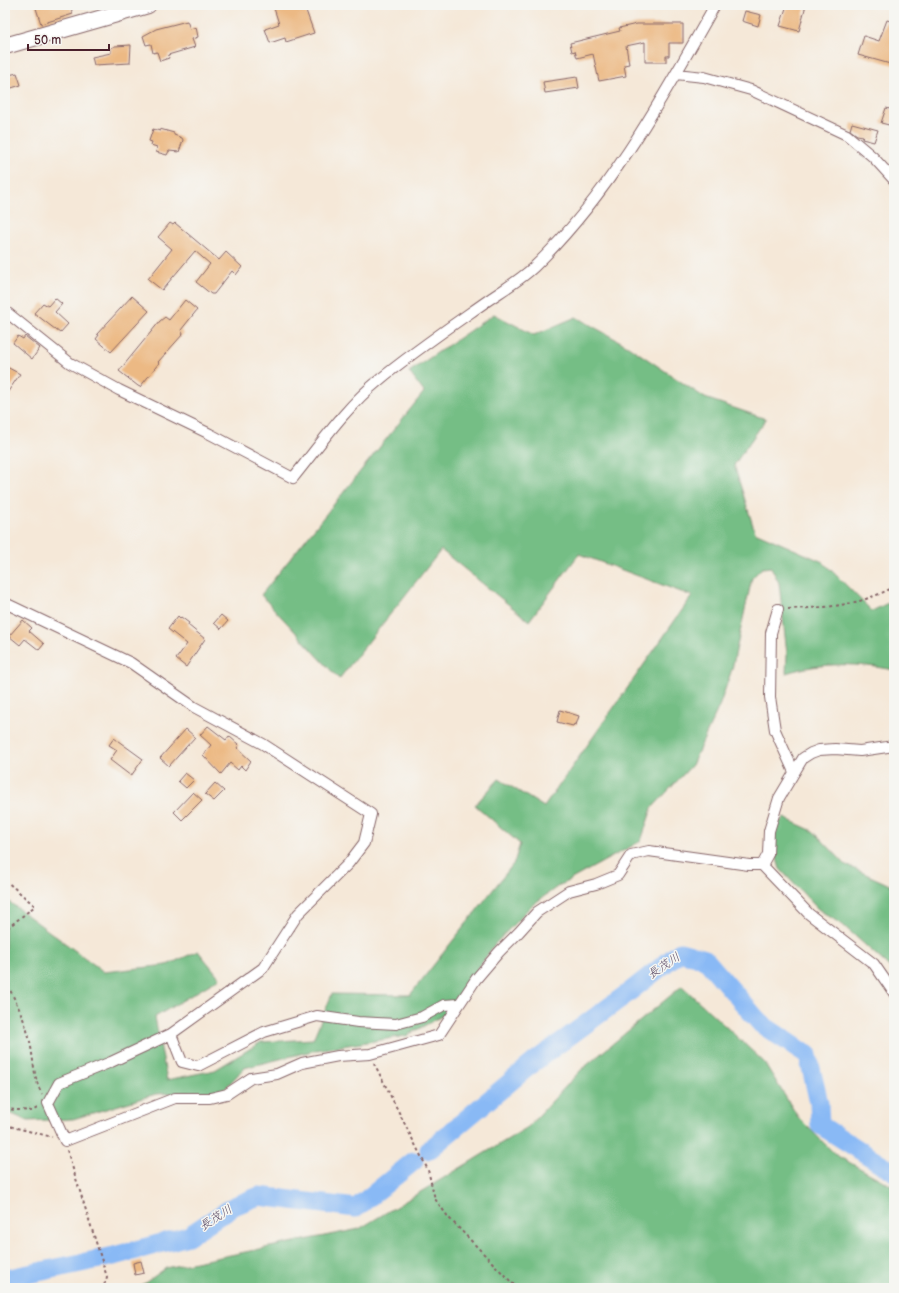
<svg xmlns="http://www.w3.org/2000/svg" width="899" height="1293" viewBox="0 0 899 1293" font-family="'Balsamiq Sans','Klee One',sans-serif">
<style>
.forest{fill:#74be85;stroke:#5f6e58}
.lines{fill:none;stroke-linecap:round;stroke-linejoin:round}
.river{stroke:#89b9f5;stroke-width:19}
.building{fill:#ecb984}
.minor-casing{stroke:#866568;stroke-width:12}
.primary-casing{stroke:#866568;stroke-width:18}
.path{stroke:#866568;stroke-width:2;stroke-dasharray:3 3;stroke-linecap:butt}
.minor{stroke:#fff;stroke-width:10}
.primary{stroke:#fff;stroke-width:16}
.labels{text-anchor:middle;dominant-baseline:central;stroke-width:3;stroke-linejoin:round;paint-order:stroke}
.water-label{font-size:12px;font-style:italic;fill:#5d4d68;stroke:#f6f6f2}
</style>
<rect width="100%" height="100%" fill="#f6f6f2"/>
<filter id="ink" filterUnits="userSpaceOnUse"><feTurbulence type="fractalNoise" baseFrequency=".025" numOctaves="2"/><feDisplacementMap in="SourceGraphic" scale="8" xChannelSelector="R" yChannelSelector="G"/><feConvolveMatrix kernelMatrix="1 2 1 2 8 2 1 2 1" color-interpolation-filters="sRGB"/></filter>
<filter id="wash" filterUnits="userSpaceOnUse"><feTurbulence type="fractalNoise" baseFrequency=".012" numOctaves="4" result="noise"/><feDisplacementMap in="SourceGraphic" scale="16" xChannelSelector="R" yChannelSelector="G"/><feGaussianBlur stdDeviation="0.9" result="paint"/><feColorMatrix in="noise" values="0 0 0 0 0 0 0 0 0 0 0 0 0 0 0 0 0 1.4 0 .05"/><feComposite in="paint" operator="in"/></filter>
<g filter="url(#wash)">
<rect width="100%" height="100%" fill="#f5e8d8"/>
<path class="forest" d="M494 314 534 335 576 317 628 346 705 398 766 419 734 465 755 532 823 562 872 611 894 600V670C859 663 821 662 786 673L787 654 779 583 771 567 762 568 752 578 732 669 720 704 692 765 652 808 641 841 557 887 531 906 495 944 447 1013 406 1036 316 1050 244 1068 223 1091 156 1094 73 1119 28 1121 5 1111V904L8 901 104 972 167 965 198 951 220 978 155 1017 167 1080 215 1070 261 1042 313 1039 332 994 410 995 514 863 520 844 475 805 499 779 544 807 692 596 579 554 529 621 441 550 339 679 261 595 424 392 409 372Z
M784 818 813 831 846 865 894 887V971L844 926 818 909 780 869 769 832Z
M682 986 764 1062 798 1117 836 1155 894 1187V1288H138L166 1268 359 1229 528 1127 581 1070Z"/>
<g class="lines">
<path class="river" d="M429 1150 534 1062 628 993 680 952 705 959 761 1024 808 1055 819 1103 820 1125 894 1172
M5 1279 114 1256 188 1236 234 1206 259 1196 356 1208 414 1161"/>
</g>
<g id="blocks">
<path class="building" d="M35 5H70L73 14 41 24Z
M273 5H304L314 33 286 42 285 38 270 43 265 29 279 24Z
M787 5H806L799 31 780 26Z
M745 11 761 15 758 26 742 21Z
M887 20 894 22V65L858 55 864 36 879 41Z
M187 21 190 29 196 27 198 37 192 39 195 47 168 55 169 58 160 61 157 52 153 53 151 44 146 45 143 36 156 29Z
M637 24H683V43H669V56H666V62H645V42L626 46 629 64 624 65 626 76 599 81 593 54 577 58 575 51 572 52 570 43 620 31 619 28Z
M131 45 130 63 94 65 92 57 111 53V48L115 46Z
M17 73 21 85 5 90V76Z
M577 77 579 88 545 93 543 82Z
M886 108 894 110V124L890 123 889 125 881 123Z
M852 123 878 130 874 142 862 139 863 136 857 135 850 130Z
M153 129 160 131V129L174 133V135L182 138 183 140 179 152 169 151 167 155 156 152 157 147 151 145 152 142 149 141Z
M170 223 173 225 175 223 219 260 226 252 242 267 236 275 232 271 214 294H211L196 282 210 264 195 251 162 290 148 279 172 249 158 237Z
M132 296 149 311 111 352 96 339 99 335 97 334Z
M55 298 62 304 55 312 68 324 60 333 34 313 43 303 48 306Z
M185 300 197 310 181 330 183 334 158 362 159 363 140 387 138 386 119 371 160 321 165 317 169 320Z
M18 336 23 339 25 336 40 348 32 359 13 343Z
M5 366 20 374 5 396Z
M221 615 228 621 221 629 214 623Z
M178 616 180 618 181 617 189 623 188 625 205 639 186 667 176 659 187 644 168 629Z
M23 620 32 628 29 631 44 644 39 650 25 639 20 645 9 636Z
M560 710 579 716 576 725 574 724 573 726 557 722Z
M208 726 226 740 229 736 239 745 237 748 251 761 245 770 241 766 238 770 230 763 221 774 203 755 211 745 200 735Z
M186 729 195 737 169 766 160 758Z
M114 738 143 759 131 776 110 760 117 750 109 745Z
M185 773 194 780 186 788 178 781Z
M215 783 224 791 214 801 205 794Z
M193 792 202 800 182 820 174 812Z
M141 1261 144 1273 135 1275 133 1263Z"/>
</g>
</g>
<g filter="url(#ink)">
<use href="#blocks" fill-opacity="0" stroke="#866568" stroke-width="1"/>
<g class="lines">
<defs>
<path id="minor" d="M676 74 704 77 751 90 847 135 873 157 894 180
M5 311 70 363 119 390 210 434 293 478C319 446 346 407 378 381 413 352 450 327 487 301 503 290 520 280 534 267 611 193 663 97 715 5
M5 603 131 663 194 707 263 744 371 814 364 843 348 864 298 914 263 968 171 1034 111 1062 59 1083 48 1103 65 1141 175 1098H210L227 1094 251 1078 277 1074 302 1063 338 1056 370 1054 439 1035 476 979 499 952 519 932 537 912 569 891 596 884 618 875 631 855 649 851 749 865H762L809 914 874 964 894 993
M778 609 771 633 770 697 775 730 794 772
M762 865 768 854 769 831 779 798 803 758 811 753 819 750 835 749 860 751 894 746
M171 1034 182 1062 198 1066 264 1032 317 1016 358 1022 396 1024 422 1017 444 1005 459 1004"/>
<path id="primary" d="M5 46 148 5"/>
</defs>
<use href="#minor" class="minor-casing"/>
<use href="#primary" class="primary-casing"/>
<path class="path" d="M788 609C831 607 855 607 894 587
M5 880 35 906 5 930
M5 980C14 998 23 1015 28 1034 34 1053 32 1076 42 1094
M374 1063 428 1170 435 1199 449 1218 517 1288
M5 1109 32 1111 39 1107
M5 1125 52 1137
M67 1150 107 1277 103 1288"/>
<use href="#minor" class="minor"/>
<use href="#primary" class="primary"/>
</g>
</g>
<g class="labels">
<g class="water-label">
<text transform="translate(664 966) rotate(-34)">長茂川</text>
<text transform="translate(216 1218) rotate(-33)">長茂川</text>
</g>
</g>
<rect width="899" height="1293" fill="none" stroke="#f6f6f2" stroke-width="20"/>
<path d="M28 44v6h81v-6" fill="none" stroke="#4a1f2b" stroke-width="2"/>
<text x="34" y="44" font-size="12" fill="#4a1f2b" stroke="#f6f6f2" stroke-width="3" paint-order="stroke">50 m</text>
</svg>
